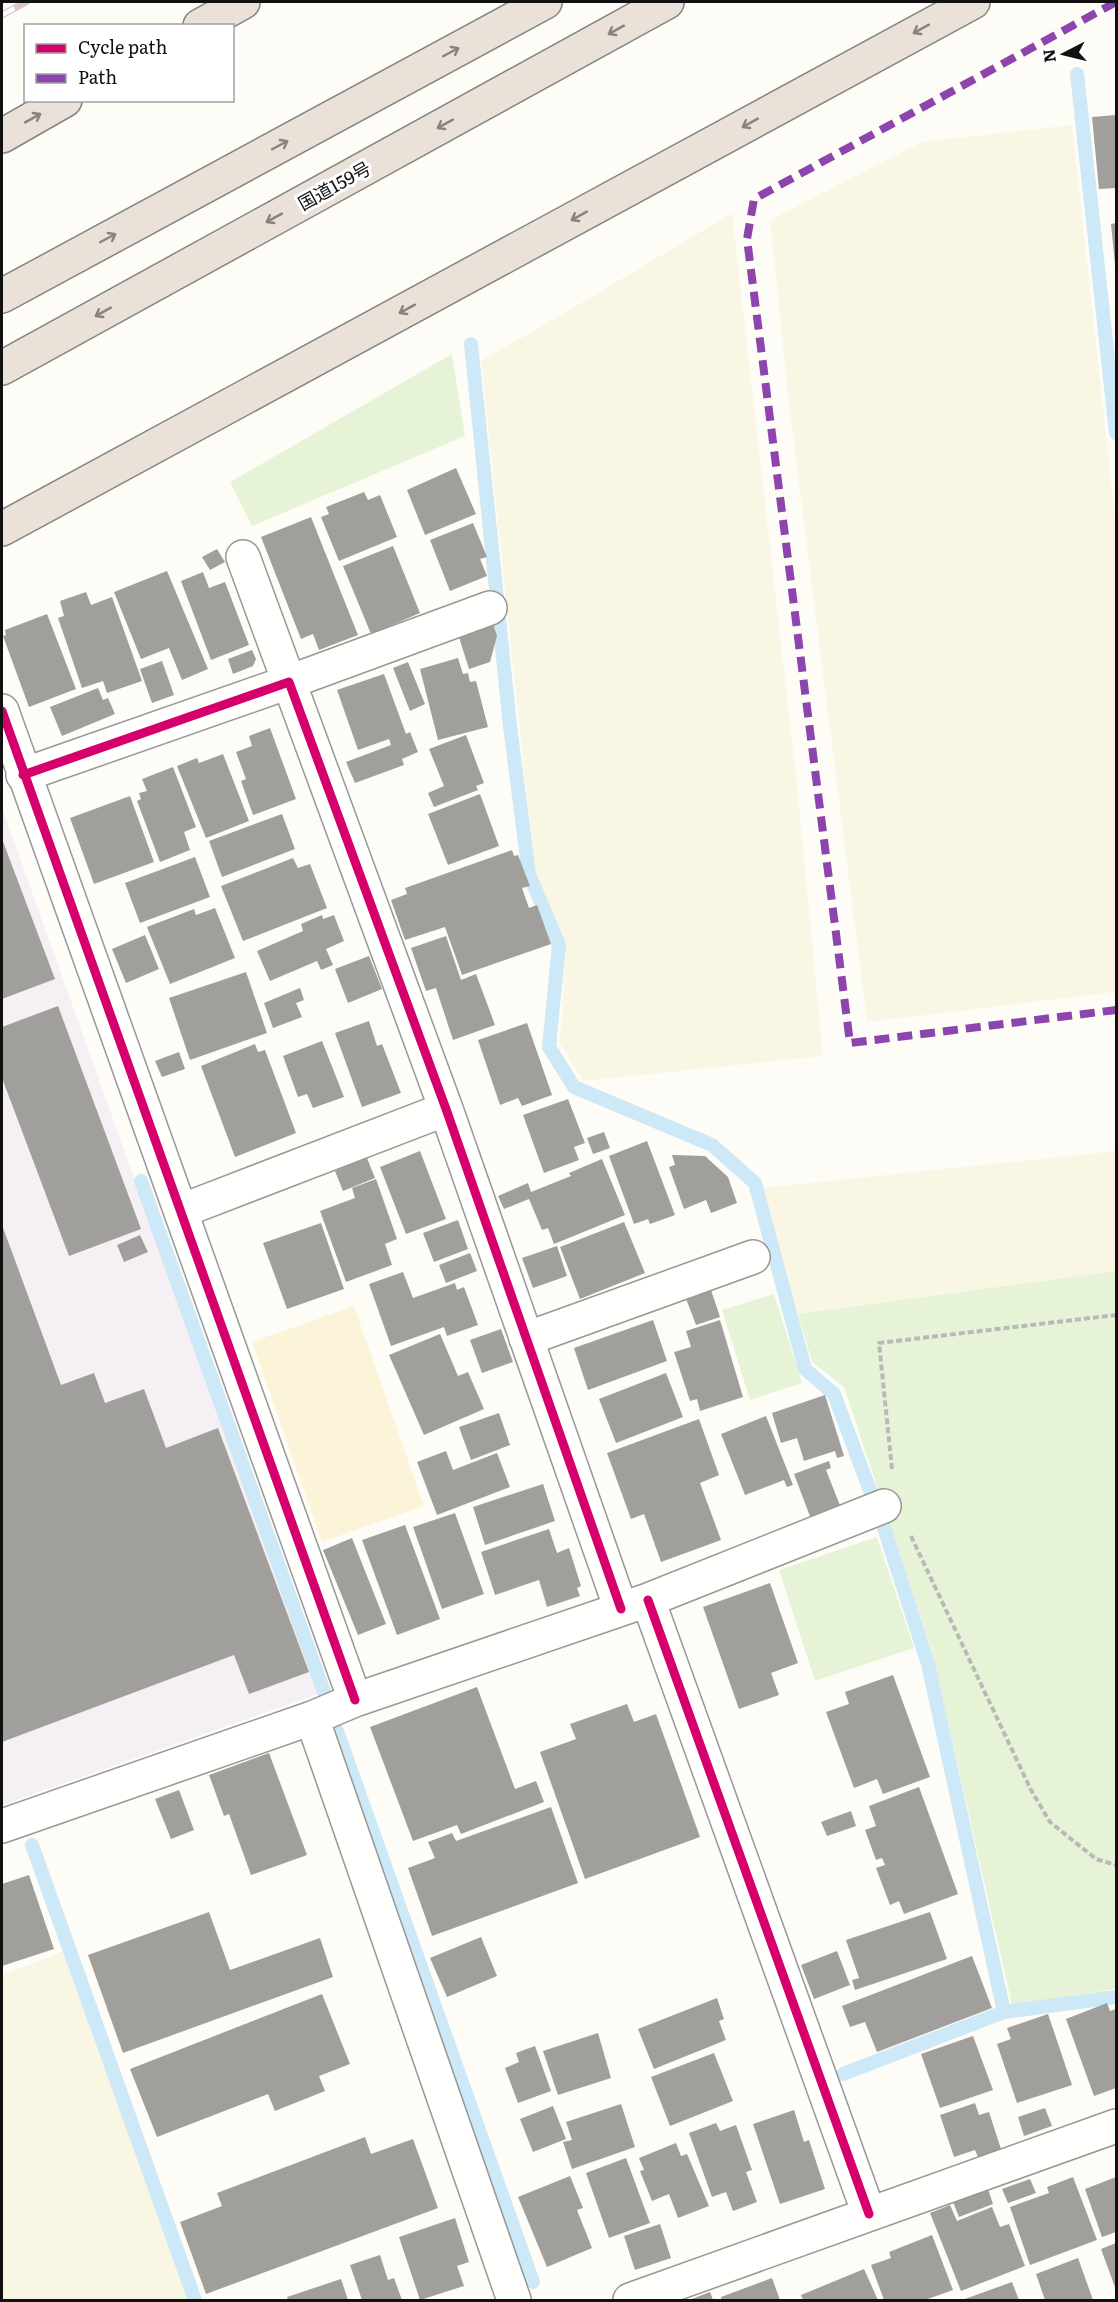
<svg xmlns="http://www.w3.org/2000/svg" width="1118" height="2302" viewBox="0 0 1118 2302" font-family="Literata,'Noto Sans JP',serif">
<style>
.industrial{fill:#f5f0f3}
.farmland{fill:#f9f7e4}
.green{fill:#e7f3d7}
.sand{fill:#fcf4d9}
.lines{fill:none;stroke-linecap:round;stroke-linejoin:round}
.stream{stroke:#cde8f7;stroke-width:14}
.building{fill:#a19f9c}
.minor-casing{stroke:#979795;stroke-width:36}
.highway-casing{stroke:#858482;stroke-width:36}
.path{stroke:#b9b9b8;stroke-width:4;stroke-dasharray:6 3;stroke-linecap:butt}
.minor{stroke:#fffffe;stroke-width:33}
.highway{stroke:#eae1d8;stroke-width:33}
.rail-casing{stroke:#d9c6c7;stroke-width:7}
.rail{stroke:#fff;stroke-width:4.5;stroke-dasharray:14;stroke-linecap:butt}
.quiet{stroke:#8e44ad;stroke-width:8;stroke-dasharray:15 8;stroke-linecap:butt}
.cycleway-casing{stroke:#fff;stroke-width:13}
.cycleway{stroke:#d6006c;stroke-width:9}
.oneway{stroke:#88837e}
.labels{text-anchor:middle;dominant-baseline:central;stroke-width:6;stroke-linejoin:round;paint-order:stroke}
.street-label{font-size:18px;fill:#111;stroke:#fff}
</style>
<rect width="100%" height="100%" fill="#fdfcf7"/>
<path class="industrial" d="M2 808 318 1694 2 1805Z"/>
<path class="farmland" d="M1072 125 1116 526V992L867 1022 789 404 770 220 922 142Z
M732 213 797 785 823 1056 583 1081 559 1042 562 1020 565 947 534 866 481 361 583 302Z
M1116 1151V1271L798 1314 762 1188Z
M66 1951 108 2071 189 2300H2V1975Z"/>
<path class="green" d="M452 354 465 436 252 526 230 482Z
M1116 1271V1989L1012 2005 932 1652 844 1387 812 1362 798 1314Z
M774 1294 802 1383 750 1400 722 1310Z
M877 1537 914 1648 815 1681 779 1570Z"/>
<path class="sand" d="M354 1306 424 1506 322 1542 252 1342Z"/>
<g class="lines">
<path class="stream" d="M1077 74 1116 433
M471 344 510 726 529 874 559 945 549 1047 574 1087 712 1145 755 1183 805 1369 834 1394 884 1528 928 1664 1004 2012 1116 1997
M141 1181 324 1692
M337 1731 533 2282
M32 1845 195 2300
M843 2074 1004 2012"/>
</g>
<path class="building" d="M1116 115V188L1099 189 1092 117Z
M1116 223V265H1115L1111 224Z
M456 468 476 514 425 535 407 490Z
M364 492 368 500 380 495 397 537 339 561 321 517 329 514 326 507Z
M311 517 358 635 319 650 313 634 301 639 261 537Z
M473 523 487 557 480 559 487 576 450 591 430 540Z
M393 546 420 613 371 634 343 566Z
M217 549 225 562 210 570 202 557Z
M167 571 208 669 182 680 169 648 141 659 114 592Z
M203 572 209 588 225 582 249 645 211 660 181 581Z
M86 592 91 605 112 597 142 681 107 693 103 681 82 688 58 618 64 616 60 601Z
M47 614 76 689 29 707 3 636 6 635 5 630Z
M492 621 497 636 490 662 469 669 457 631Z
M252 650 256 659 253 666 233 674 228 659Z
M458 658 463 674 468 673 470 682 476 681 488 727 438 740 420 669Z
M162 661 174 695 152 703 140 669Z
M408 662 425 704 410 711 393 668Z
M384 674 406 734 410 732 418 752 402 759 404 765 355 783 346 762 391 745 389 739 358 750 337 690Z
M98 688 103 700 108 698 115 714 62 736 50 707Z
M270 728 296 799 253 815 241 781 246 779 236 752 252 746 249 736Z
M466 735 484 783 476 786 478 790 434 807 428 793 444 786 429 749Z
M223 754 249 821 206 838 177 766 197 758 199 763Z
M173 767 196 827 184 832 190 850 160 862 137 801 141 799 139 793 147 791 142 779Z
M480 794 499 846 448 865 428 814Z
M130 796 154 862 94 884 70 818Z
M282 814 295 849 222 877 209 841Z
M2 839 55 979 2 999Z
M512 850 514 856 518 855 530 886 522 888 529 908 537 905 551 944 462 975 445 927 405 940 391 900 407 894 405 888Z
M195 857 210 897 140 923 125 883Z
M293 858 298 868 310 864 327 908 243 941 221 886Z
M215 908 235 958 170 984 147 927 194 909 196 915Z
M322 915 323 919 334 915 344 941 326 949 333 965 321 970 317 961 270 981 257 951 303 931 301 924Z
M145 935 159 969 126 983 112 949Z
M446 936 461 980 476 974 495 1025 453 1040 436 988 426 991 411 948Z
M369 956 382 989 348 1003 335 969Z
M246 972 267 1033 190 1060 169 998Z
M300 988 304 1000 296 1003 302 1017 273 1028 264 1003Z
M58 1006 141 1229 69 1256 2 1078V1027Z
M369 1021 377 1046 382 1044 401 1093 362 1107 335 1033Z
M527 1023 552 1095 522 1106 518 1098 500 1105 478 1040Z
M322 1041 344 1097 313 1108 307 1094 298 1097 283 1056Z
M255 1044 258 1052 265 1050 296 1133 235 1157 201 1066Z
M179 1052 185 1069 162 1077 155 1061Z
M568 1099 585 1143 574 1147 579 1160 544 1173 523 1115Z
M604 1132 610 1148 593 1154 587 1138Z
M647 1141 675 1215 650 1224 648 1219 634 1224 609 1156Z
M420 1151 446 1219 406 1234 380 1167Z
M672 1155 705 1156 728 1177 737 1203 711 1213 706 1200 684 1209 669 1167 675 1165Z
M367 1158 375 1178 343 1191 335 1171Z
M602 1159 625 1215 554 1244 548 1228 542 1230 529 1199 504 1209 498 1196 528 1183 531 1192 571 1176 569 1173Z
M376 1179 397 1239 385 1244 392 1265 346 1282 320 1211 355 1198 352 1188Z
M458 1220 468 1249 434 1262 423 1233Z
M624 1222 645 1273 580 1299 560 1247Z
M321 1223 344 1289 287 1309 263 1243Z
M2 1225 61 1385 94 1373 105 1403 144 1389 166 1448 218 1428 309 1672 249 1694 234 1655 2 1742Z
M140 1235 148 1252 124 1262 117 1245Z
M557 1246 567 1276 533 1288 522 1258Z
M470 1253 477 1271 446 1283 439 1265Z
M403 1272 413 1298 455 1283 457 1290 464 1287 478 1325 447 1336 444 1327 391 1346 369 1284Z
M710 1287 720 1317 696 1325 685 1296Z
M653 1320 667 1361 588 1390 574 1348Z
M720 1320 743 1397 700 1411 697 1399 690 1401 674 1352 691 1347 686 1331Z
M501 1329 513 1362 482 1373 470 1340Z
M440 1334 458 1376 468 1372 484 1409 424 1435 389 1355Z
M666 1373 683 1417 616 1443 599 1399Z
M825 1395 844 1456 837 1458 835 1451 804 1461 797 1438 781 1443 772 1413Z
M499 1413 510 1445 471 1460 459 1427Z
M766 1416 793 1485 787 1487 784 1480 745 1495 721 1434Z
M699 1419 719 1475 700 1483 721 1540 661 1562 644 1514 631 1519 607 1453Z
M446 1451 453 1470 497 1453 510 1487 437 1515 417 1462Z
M829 1461 831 1468 826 1470 841 1508 811 1519 794 1474Z
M543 1484 555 1521 485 1545 473 1507Z
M455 1513 484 1594 442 1609 413 1527Z
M405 1525 440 1619 397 1635 362 1540Z
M549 1529 557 1553 569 1548 581 1586 577 1588 580 1596 547 1607 539 1580 495 1595 481 1552Z
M352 1538 386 1624 358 1635 323 1550Z
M770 1583 798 1663 771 1673 779 1695 739 1709 703 1607Z
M893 1675 930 1777 883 1794 877 1779 854 1788 826 1712 849 1704 845 1692Z
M477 1687 515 1789 536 1781 544 1802 461 1834 457 1825 413 1841 370 1727Z
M627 1704 634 1722 656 1714 700 1837 585 1879 540 1752 576 1739 570 1724Z
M269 1753 307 1855 251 1875 229 1814 224 1816 209 1775Z
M919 1787 958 1894 904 1914 899 1901 890 1905 876 1868 885 1865 882 1858 876 1860 865 1830 876 1826 869 1806Z
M179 1790 194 1830 171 1839 155 1799Z
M551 1807 578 1883 432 1936 408 1868 435 1858 428 1842 452 1833 456 1841Z
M851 1811 856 1826 827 1836 821 1822Z
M29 1875 54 1949 2 1966V1884Z
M209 1912 230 1970 320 1938 333 1977 123 2053 88 1955Z
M930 1912 947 1959 855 1990 852 1980 859 1978 846 1940Z
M481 1937 497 1976 447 1997 430 1958Z
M837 1951 850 1985 814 1999 801 1965Z
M972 1956 992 2008 877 2052 865 2022 850 2027 842 2006Z
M322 1994 350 2064 319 2076 325 2091 275 2111 268 2094 157 2137 130 2069Z
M717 1998 724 2019 719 2021 726 2040 654 2069 638 2029Z
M1107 2003 1110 2011 1116 2009V2088L1094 2096 1066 2019Z
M1048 2014 1072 2085 1017 2103 997 2044 1011 2039 1007 2028Z
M598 2033 611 2078 558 2095 543 2051Z
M973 2036 993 2090 940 2108 921 2054Z
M535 2046 551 2091 518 2103 505 2068 519 2062 516 2053Z
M714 2053 733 2101 670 2126 651 2077Z
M975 2103 979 2115 989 2112 1001 2149 978 2157 975 2150 954 2157 940 2115Z
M621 2104 635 2147 572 2169 563 2142 572 2140 566 2122Z
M553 2106 566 2139 533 2152 520 2119Z
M1045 2108 1052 2126 1024 2136 1018 2117Z
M794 2110 804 2142 809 2140 825 2189 780 2204 753 2124Z
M716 2123 720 2131 736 2125 752 2170 746 2172 757 2202 733 2211 726 2192 712 2197 689 2133Z
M365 2137 371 2154 413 2139 438 2208 206 2294 180 2222 222 2206 217 2193Z
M676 2143 681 2156 687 2154 709 2206 678 2218 669 2194 652 2201 640 2171 644 2170 639 2158Z
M626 2158 650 2223 609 2238 586 2173Z
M570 2176 583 2208 577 2210 592 2248 547 2267 518 2197Z
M1073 2177 1097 2240 1030 2265 1010 2207 1049 2193 1047 2187Z
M1116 2177V2232L1102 2237 1085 2189Z
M1030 2179 1036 2193 1008 2203 1002 2189Z
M988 2189 993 2204 959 2217 953 2202Z
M950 2205 957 2221 992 2207 1000 2227 1009 2224 1025 2266 961 2291 930 2213Z
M455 2218 469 2262 457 2266 464 2286 420 2300 399 2237Z
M660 2224 671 2258 635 2270 624 2236Z
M932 2235 953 2290 925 2300H884L871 2265 891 2258 889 2252Z
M1116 2243V2290L1101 2249Z
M380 2255 388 2280 394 2278 402 2300H362L350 2265Z
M1078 2258 1093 2300H1045L1036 2274Z
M864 2269 878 2300H803L801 2295Z
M772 2278 780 2300H722L721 2297Z
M341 2279 348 2300H288L287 2297Z
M1012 2282 1019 2300H962Z
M710 2292 713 2300H689Z"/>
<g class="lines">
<defs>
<path id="minor" d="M243 557 446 1109 621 1609
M2 711 355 1700
M23 775 289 682 490 608
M181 1211 446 1109
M526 1339 753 1257
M648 1600 869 2214
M312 1718 514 2300
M2 1826 312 1718 355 1700 648 1600 884 1506
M630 2300 1116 2126"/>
<path id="highway" d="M200 26 243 2
M2 136 65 100
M2 296 545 2
M2 368 667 2
M2 529 973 2"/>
</defs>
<use href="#minor" class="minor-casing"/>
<use href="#highway" class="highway-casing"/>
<path class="path" d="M892 1469 879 1343 1116 1315
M911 1536 1031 1790 1050 1822 1096 1859 1116 1865"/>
<use href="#minor" class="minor"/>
<use href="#highway" class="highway"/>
<defs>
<path id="rail" d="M2 15 26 2"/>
</defs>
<use href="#rail" class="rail-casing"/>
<use href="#rail" class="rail"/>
<path class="quiet" d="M1116 2 754 199 747 239 850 1043 1116 1010"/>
<defs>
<path id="cycleway" d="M2 711 355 1700
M23 775 289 682 446 1109 621 1609
M648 1600 869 2214"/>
</defs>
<use href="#cycleway" class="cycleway-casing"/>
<use href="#cycleway" class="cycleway"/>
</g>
<defs><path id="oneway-shaft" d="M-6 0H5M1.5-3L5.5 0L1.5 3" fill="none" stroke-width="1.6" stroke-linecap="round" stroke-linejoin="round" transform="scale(1.5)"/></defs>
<g class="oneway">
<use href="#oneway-shaft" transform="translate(921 29) rotate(151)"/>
<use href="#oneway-shaft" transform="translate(616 30) rotate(151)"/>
<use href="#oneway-shaft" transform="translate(451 52) rotate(-28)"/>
<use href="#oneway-shaft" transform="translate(33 118) rotate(-29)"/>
<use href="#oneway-shaft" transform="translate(750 123) rotate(151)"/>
<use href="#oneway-shaft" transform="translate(445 124) rotate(151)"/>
<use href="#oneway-shaft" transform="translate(280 145) rotate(-28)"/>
<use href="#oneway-shaft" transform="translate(579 216) rotate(151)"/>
<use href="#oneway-shaft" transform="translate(274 218) rotate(151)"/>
<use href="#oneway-shaft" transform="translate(108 238) rotate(-28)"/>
<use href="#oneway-shaft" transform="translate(407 309) rotate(151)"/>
<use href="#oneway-shaft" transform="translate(103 312) rotate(151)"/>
</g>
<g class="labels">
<g class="street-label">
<text transform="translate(334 185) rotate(-29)">国道159号</text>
</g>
</g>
<rect width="1118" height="2302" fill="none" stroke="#111111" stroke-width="6"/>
<rect x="24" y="24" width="210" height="78" fill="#ffffff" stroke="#a0a0a0" stroke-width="1.5"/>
<rect x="36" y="44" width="30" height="9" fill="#d6006c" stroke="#a0a0a0" stroke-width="1.5"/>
<text x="78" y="54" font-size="18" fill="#111111">Cycle path</text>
<rect x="36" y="74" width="30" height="9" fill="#8e44ad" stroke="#a0a0a0" stroke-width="1.5"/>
<text x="78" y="84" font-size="18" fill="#111111">Path</text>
<g transform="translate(1064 54) rotate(263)" stroke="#ffffff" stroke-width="4.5" paint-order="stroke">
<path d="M0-4.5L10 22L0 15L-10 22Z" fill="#111111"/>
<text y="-9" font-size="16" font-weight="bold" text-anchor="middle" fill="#111111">N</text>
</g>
</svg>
